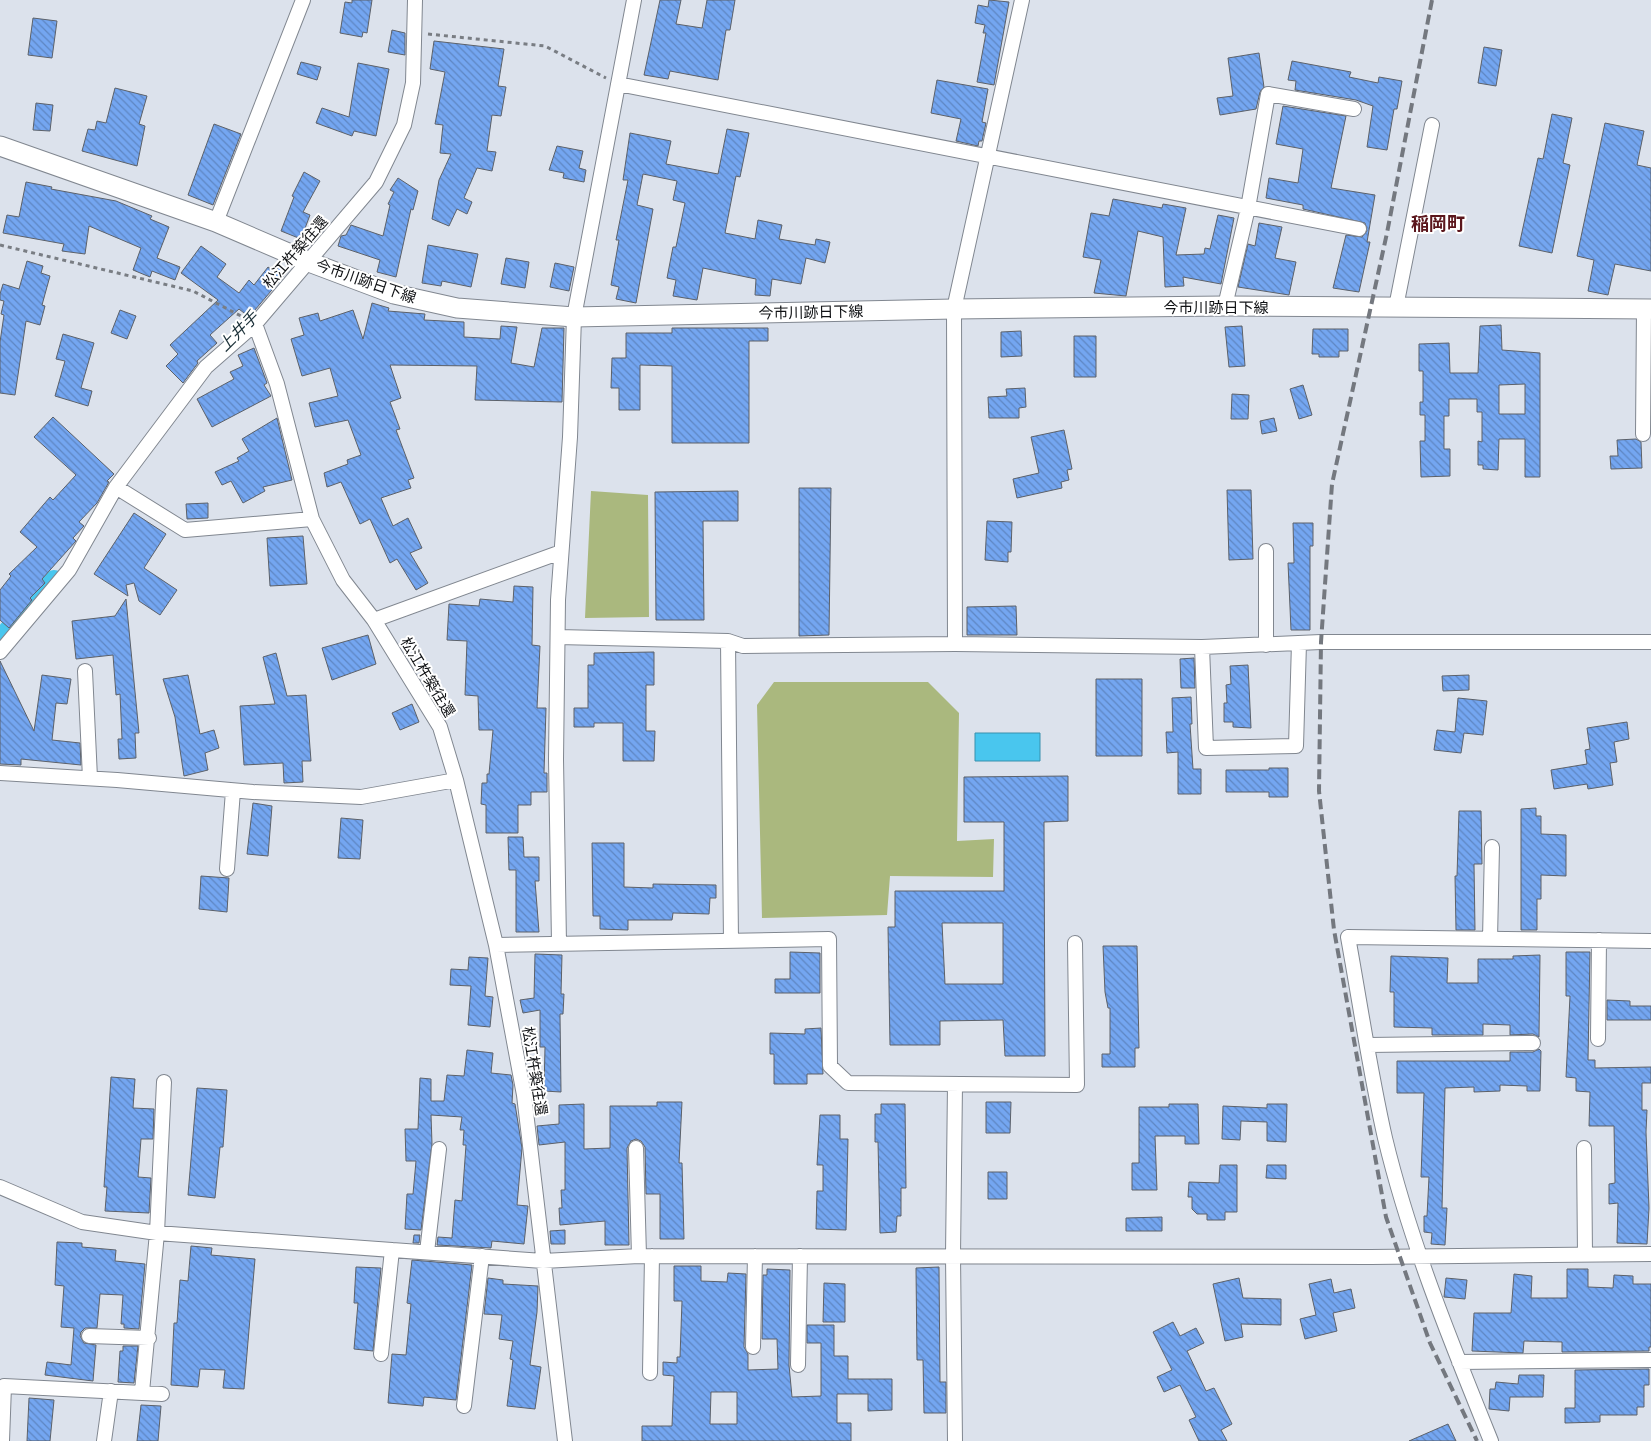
<svg xmlns="http://www.w3.org/2000/svg" width="1651" height="1441" viewBox="0 0 1651 1441" font-family="'IBM Plex Sans','Noto Sans JP',sans-serif">
<style>
.pitch{fill:#aab87e}
.water{fill:#49c6ee;stroke:#3890ad}
.lines{fill:none;stroke-linecap:round;stroke-linejoin:round}
.canal{stroke:#49c6ee;stroke-width:18}
.building{fill:url(#building-back-hatch);stroke:#5c6169;fill-rule:evenodd}
.street-casing{stroke:#818790;stroke-width:16}
.secondary-casing{stroke:#818790;stroke-width:21}
.path{stroke:#797d83;stroke-width:3;stroke-dasharray:4 4;stroke-linecap:butt}
.street{stroke:#fff;stroke-width:14}
.secondary{stroke:#fff;stroke-width:19}
.rail{stroke:#74787f;stroke-width:4;stroke-dasharray:10 5;stroke-linecap:butt}
.labels{text-anchor:middle;dominant-baseline:central;stroke-width:4;stroke-linejoin:round;paint-order:stroke}
.street-label{font-size:15px;fill:#101215;stroke:#fff}
.water-label{font-size:16px;font-style:italic;fill:#1c3139;stroke:#fff}
.quarter-label{font-size:18px;font-weight:bold;fill:#5b161c;stroke:#fff}
</style>
<defs>
<pattern id="building-back-hatch" width="6" height="6" patternUnits="userSpaceOnUse" patternTransform="scale(1.25)"><rect width="6" height="6" fill="#74a6f1"/><path d="M-1 5l2 2M0 0l6 6M5-1l2 2" fill="none" stroke="#5e86c2"/></pattern>
</defs>
<rect width="100%" height="100%" fill="#dce2ec"/>
<path class="pitch" d="M591 491 648 495 649 617 585 618Z
M774 682H928L959 713 957 841 994 839 993 877 890 876 887 915 762 918 757 705Z"/>
<path class="water" d="M975 733H1040V761H975Z"/>
<g class="lines">
<path class="canal" d="M0 638 54 579"/>
</g>
<path class="building" d="M352 0H372L367 33 363 32 362 37 340 33 345 2 352 3Z
M660 0H681L676 24 702 28 707 0H735L730 30H726L718 80 670 71 668 79 644 75Z
M989 0 1009 2 994 85 977 82 986 33H983L985 25 975 23 978 5 988 7Z
M33 18 57 21 52 58 28 55Z
M392 30 405 33V55L388 52Z
M434 41 504 49 498 86 506 87 501 116 492 115 487 151 496 152 492 171 477 168 464 198 472 202 467 214 457 209 449 226 432 219 439 180 451 154 440 153 443 125 435 124 445 72 430 69Z
M1484 47 1502 50 1496 86 1478 83Z
M1259 53 1264 87 1260 92 1256 109 1220 115 1217 98 1233 96 1228 58Z
M1292 61 1351 72 1349 77 1378 83 1379 77 1402 81 1397 109H1394L1387 150 1367 147 1373 106 1356 100 1295 90 1296 81 1288 80Z
M301 62 321 67 317 80 297 74Z
M358 63 389 69 376 136 354 131 352 136 316 123 322 108 349 117Z
M937 80 988 89 982 122 986 123 982 141H979L978 146 956 141 961 119 931 113Z
M115 88 147 96 139 124 145 126 137 166 82 151 88 129 95 130 97 121 106 123Z
M36 103 53 105 50 131 33 130Z
M1283 106 1346 116 1331 188 1375 195 1367 242H1370L1359 292 1333 288 1346 235 1362 237 1367 231 1365 223 1303 209V205L1266 198 1269 178 1298 183 1303 149 1276 144Z
M1552 114 1572 118 1563 163 1570 165 1552 253 1519 246 1538 158 1543 159Z
M1605 123 1644 131 1637 165 1651 168V271L1615 264 1608 295 1588 291 1594 260 1577 256Z
M214 124 241 134 213 205 188 195Z
M727 129 749 133 740 177 736 176 725 233 755 239 758 220 782 225 779 239 815 245 816 239 830 242 825 263 806 258 801 284 772 279 770 296 755 295 756 279 703 268 697 300 673 296 676 280 667 278 673 247H676L685 203 673 200 677 181 643 174 637 205 653 209 636 303 616 299 619 287 611 285 619 240H616L628 180H623L630 133 671 141 666 164 718 174Z
M557 146 583 151 579 168 586 170 584 182 563 178 564 173 549 170Z
M304 172 320 181 303 212 310 215 301 239 281 231 294 197 292 196Z
M398 178 418 191 413 210 411 209 396 277 377 272 380 260 338 246 341 236 346 235 351 225 383 236 390 205 388 204 394 192 390 190Z
M26 182 52 187 51 189 116 201 152 216 150 219 169 227 157 258 180 267 175 280 152 271 150 277 133 270 141 248 89 226 85 254 62 251 64 244 3 233 7 215 19 217Z
M1113 199 1162 208 1163 204 1186 208 1176 255 1204 254 1205 248 1210 249 1218 215 1234 218 1221 284 1183 277 1184 286 1165 287 1163 237 1138 231 1126 296 1094 293 1101 260 1083 257 1091 213 1109 216Z
M1259 223 1282 227 1275 258 1296 262 1289 295 1238 287 1248 244 1255 246Z
M428 245 478 254 471 287 442 281 441 286 422 283Z
M201 246 226 264 217 277 239 293 249 280 254 285 268 267 275 272 280 265 288 271 249 317 239 309 210 335 217 343 197 361 198 363 183 383 166 366 178 354 170 345 218 300 181 273Z
M506 258 529 262 525 288 501 284Z
M27 261 43 266 41 273 50 276 42 305 45 306 40 325 26 321 15 395 0 393V342L4 315 1 314 4 301 0 300V294L3 284 19 289Z
M555 263 574 267 569 291 550 287Z
M372 303 389 308 388 311 425 314 424 320 464 322V337L500 339 501 326 517 327 511 363 534 367 542 328H564L562 402 475 400 477 366 390 365 401 398 390 402 400 429 396 430 414 478 408 480 411 488 381 498 393 526 408 518 422 548 410 553 428 583 416 590 397 559 390 563 370 519 360 524 341 482 327 487 324 473 348 464 347 460 361 455 348 420 315 427 309 403 338 396 330 368 302 376 291 339 304 335 299 318 318 313 320 321 353 310 363 339Z
M120 310 136 316 127 339 111 333Z
M1501 325 1502 350 1540 353V477H1525V439H1499L1498 470 1483 469V465H1478V441L1482 442V412H1477V399H1449V416H1444V449H1450V476L1421 477 1420 441H1425V415H1420V402H1423V371H1419V344L1449 343 1450 373H1478L1480 326ZM1525 384V414H1499V385Z
M1242 326 1245 366 1229 367 1225 327Z
M672 328H768V341H749V443H672V366L640 365V410H619V388H611L612 358H626V333H672Z
M1313 329H1348V351H1339V357H1319V354H1312Z
M1021 331 1022 356 1001 357V332Z
M63 334 94 343 81 388 92 391 88 406 55 396 65 361 56 359Z
M1074 336H1096V377H1074Z
M254 348 267 383 264 385 271 396 212 427 197 399 234 379 230 372 243 366 238 355Z
M1303 385 1312 415 1299 419 1290 389Z
M1025 388 1026 407 1019 408V418H989L988 397 1007 396 1006 389Z
M1232 394 1249 395 1248 419H1231Z
M53 417 114 474 107 481 109 482 97 503 79 522 84 526 73 538 76 541 42 579 45 583 30 598 32 600 9 628 0 620V590L11 576 9 574 37 547 20 532 50 497 53 500 76 475 34 437Z
M277 418 292 480 263 487 265 491 243 503 231 481 222 485 215 472 239 461 237 458 249 451 242 439Z
M1274 418 1277 431 1262 434 1260 421Z
M1064 430 1072 469 1067 470 1069 480 1061 482 1062 488 1017 498 1013 479 1039 473 1031 437Z
M1636 439 1641 442 1642 468 1611 469 1610 456H1618L1617 440Z
M799 488H831L829 635 799 636Z
M1227 490H1251L1253 559 1229 560Z
M738 491V521H703L704 620H656L655 492Z
M208 503V518L187 519 186 504Z
M134 513 166 534 144 568 177 590 160 615 139 601 134 583 126 585 128 596 94 574Z
M987 521 1012 522 1011 552H1008V562L985 560Z
M1293 523H1313V546H1310V630H1291L1288 563H1294Z
M303 536 307 584 270 586 267 538Z
M514 586 533 587 532 645 540 646 537 708H546L544 773H547V792H531V805H518V833H486V805L481 804 482 783H487V774H489L493 730H479L478 696 465 695 467 641 447 640 449 604 479 606 480 599 513 602Z
M126 599 139 733H135L136 758 119 759 118 739H122L120 694 116 695 113 655 76 659 72 621 115 616Z
M1016 606 1017 635H967V607Z
M368 635 376 664 332 680 322 648Z
M654 652V685H646V731H655L654 761H623V723H594V727H574V708H588V665H594V653Z
M276 653 287 696 306 695 311 761H302L303 782 284 783 283 763 244 765 240 706 275 704 263 657Z
M1194 658 1195 688H1181L1180 659Z
M0 661 34 731 42 675 71 679 67 704 56 703 52 740 80 743 81 765 21 759V765L0 764Z
M1248 665 1251 728 1233 727V722H1224V703H1227L1226 685 1231 684 1230 666Z
M188 675 200 734 214 730 219 748 205 753 208 770 184 776 175 717 163 679Z
M1469 675V690L1443 691 1442 676Z
M1096 679H1142V756H1096Z
M1191 697 1192 724H1190L1193 769H1201V794H1178V752L1167 753 1166 732H1173L1172 698Z
M1458 698 1487 701 1483 735 1464 733 1461 753 1434 750 1437 730 1455 732Z
M412 704 419 722 400 730 392 713Z
M1627 722 1629 739 1614 742 1617 762 1610 763 1613 785 1588 789 1587 784 1554 789 1551 770 1587 764 1585 750 1590 749 1587 728Z
M1269 768H1288V797H1269V792H1226V770H1269Z
M1068 776V821L1044 822 1045 1056H1005L1003 1020 940 1021V1045H890L888 927H895V891H1004V822H964V777ZM942 923H1003V984H945Z
M253 803 272 806 268 856 247 854Z
M1536 808V816H1541V834L1566 835V876L1541 875V899H1537V930H1521V809Z
M1459 811H1481L1482 864H1474L1475 930H1456L1455 876H1457Z
M341 818 363 820 360 859 338 858Z
M508 837H523L524 857H539V881H535L539 932H516V870H509Z
M592 843H624V887L653 888V884L716 885V898H710L709 914 673 913 672 920H628V930L600 929V916H593Z
M201 876 229 878 227 912 199 909Z
M1103 946H1137L1139 1048H1135V1067H1102V1054H1110V1008H1108L1105 992Z
M790 952 820 953V993H775V979H790Z
M1566 952H1590L1588 1060H1595V1068L1651 1067V1083H1642V1110H1647L1646 1132 1649 1208 1647 1244 1617 1243 1618 1203 1609 1204V1184L1615 1183 1614 1126H1589L1590 1092 1576 1091V1078L1566 1077 1570 996H1566Z
M535 954 562 955 561 994H564L563 1014H560L561 1092 544 1091 545 1047H540V1010L523 1013 520 1000 534 998Z
M1540 955 1539 1037 1533 1034 1510 1035V1025L1483 1024V1035H1432V1028L1394 1027V992H1390L1391 956 1448 958 1447 983H1478V959H1513V956Z
M469 957 488 958 485 996 493 997 490 1027 468 1025 471 986 450 985 451 969 468 970Z
M1607 1000 1630 1001V1006H1651V1020H1607Z
M821 1028 823 1074H807V1084H774V1054H770V1033L805 1034V1029Z
M1539 1049 1541 1051 1540 1091H1527V1086L1500 1085V1091L1474 1092V1087L1445 1088 1442 1208H1447L1445 1245 1431 1244 1432 1233 1424 1232V1216H1427L1429 1177H1421L1424 1093H1397V1061H1510V1052H1533Z
M467 1050 493 1053 491 1073 511 1075 513 1085 512 1103 515 1104 522 1148 517 1205 528 1206 524 1244 492 1241 491 1248 437 1245 438 1237 452 1238 455 1200 462 1201 466 1145H463L464 1130H460L462 1117 431 1115 432 1144 421 1230 405 1229 407 1194H413L416 1161H406L405 1129H418L420 1078 431 1079V1101H444L447 1075 464 1076Z
M111 1077 135 1079 133 1108 154 1109 153 1139H141L138 1177 151 1178 149 1213 105 1211 107 1187H104Z
M197 1088 227 1090 223 1147H220L215 1198 188 1195Z
M657 1102H682L679 1163H682L684 1239H660V1194H646L645 1147 641 1141 636 1139 631 1141 627 1148 629 1245H605V1221L560 1225 559 1208H562L561 1190H565V1142L539 1145 537 1126 559 1124V1105L584 1104V1149L610 1148V1106H657Z
M986 1102H1011L1010 1133H986Z
M881 1104H905L906 1188H901V1216H897L896 1232 880 1233 878 1142H875V1114H881Z
M1169 1104H1198L1199 1144H1185V1136H1155L1157 1190H1132V1163H1139V1107H1169Z
M1267 1104H1287L1286 1142 1267 1141V1122L1241 1121 1240 1140 1222 1139 1223 1106 1267 1108Z
M820 1115H840V1139H848L846 1230 816 1229 817 1191H823V1165H817Z
M1220 1165H1237V1212H1225V1220H1207V1214H1197L1192 1209V1197H1188L1189 1182 1219 1183Z
M1267 1165H1286V1179L1266 1178Z
M988 1172H1007V1199H988Z
M1162 1217V1231H1126V1218Z
M565 1230V1244H551L550 1231Z
M414 1235H420L419 1243H413Z
M57 1242 82 1243V1247L116 1250 115 1261 145 1264 139 1329 124 1328V1324H121L123 1295 100 1294 97 1328H85L81 1332 80 1336 84 1343 96 1345 93 1381 45 1375 47 1362 71 1365 74 1328 61 1327 64 1286 55 1285Z
M191 1246 212 1248 211 1255 255 1259 244 1389 223 1388 225 1370 200 1369 198 1387 171 1385 174 1323H177L180 1280 188 1281Z
M412 1260 472 1265 456 1400 424 1397 423 1406 388 1403 392 1354 406 1355 411 1304 407 1303Z
M674 1266H701V1281L727 1282 728 1273 746 1274 744 1347 748 1354V1370L778 1369 777 1339H762L763 1275H767V1269L790 1270 789 1365 792 1397 821 1396V1343H807V1325H834V1356H848V1379H892V1410L868 1411V1394H837V1423H851V1441H642V1426H672L674 1376 663 1375V1362L677 1363V1357H680L682 1301H674ZM711 1392H737V1424H710Z
M356 1267 381 1268 373 1351 354 1349 358 1303H354Z
M939 1267 940 1382H946V1413H924L923 1360H917L916 1268Z
M1567 1269H1588V1287L1613 1288 1614 1275 1633 1276V1284H1651V1347H1649V1351L1562 1352V1342L1524 1341 1523 1353 1472 1351 1474 1313H1511L1514 1274 1532 1276 1531 1298H1567Z
M488 1278 503 1280V1284L538 1286 537 1312 530 1365 541 1367 535 1409 507 1406 513 1360 510 1359 513 1341 499 1339 502 1315 484 1314Z
M1239 1278 1243 1298 1281 1299V1325L1241 1324 1243 1337 1225 1341 1213 1284Z
M1446 1278 1467 1280 1465 1299 1444 1297Z
M1331 1279 1334 1293 1351 1289 1355 1308 1333 1313 1337 1331 1305 1339 1300 1319 1316 1315 1309 1284Z
M824 1283 845 1284V1322H823Z
M1173 1322 1180 1336 1196 1328 1204 1343 1187 1351 1206 1391 1214 1388 1232 1424 1221 1430 1227 1441H1199L1189 1420 1196 1417 1180 1385 1164 1392 1157 1377 1172 1370 1153 1332Z
M123 1346H138L134 1383 118 1382 120 1351H123Z
M1649 1369V1385H1644V1407H1637V1415H1600V1422L1565 1423V1408H1575V1370Z
M1519 1375H1544L1543 1397H1510L1509 1411 1489 1409 1490 1389H1495L1496 1382 1518 1384Z
M29 1398 54 1400 50 1441H27Z
M141 1405 161 1406 158 1441H137Z
M1448 1424 1456 1441H1409Z"/>
<g class="lines">
<defs>
<path id="street" d="M618 84 1359 229
M216 222 303 0
M1225 306 1248 208 1268 94 1354 109
M1396 307 1432 125
M255 324 277 384 312 519 343 580 374 620 440 727 456 780 496 945 524 1095 565 1441
M1643 434 1644 309
M116 487 185 530 312 519
M374 620 561 552
M558 637 728 641 743 646 955 644 1202 647 1321 642H1651
M728 641 731 941
M955 644 954 309 1022 0
M1266 645V551
M1202 647 1206 748 1296 746 1299 643
M0 652 69 570 116 487 206 367 255 324 376 182 404 125 413 83 415 0
M85 671 90 778
M0 773 117 780 253 792 361 797 456 780
M227 869 233 791
M1490 939 1492 847
M559 943 556 759 558 600 570 437 574 317 634 0
M496 945 829 939 830 1066 848 1083 1077 1085 1075 943
M1598 1039 1599 940
M1368 1045 1533 1043
M955 1084 953 1255 955 1441
M636 1148 639 1256
M1584 1148 1585 1255
M0 1187 82 1222 157 1233 543 1261 639 1256 1371 1257 1651 1254
M427 1252 439 1149
M89 1336 149 1338
M753 1347 755 1256
M381 1354 392 1250
M1459 1362 1651 1360
M798 1365 800 1256
M650 1373 652 1256
M142 1392 157 1233 164 1082
M464 1406 482 1256
M2 1441 4 1386 162 1394
M104 1441 111 1391
M1491 1441C1451 1342 1410 1242 1385 1138 1370 1072 1360 1003 1348 937L1651 941"/>
<path id="secondary" d="M0 146 216 222 309 262 394 294 457 308 574 317 954 309 1225 306 1651 309"/>
</defs>
<use href="#street" class="street-casing"/>
<use href="#secondary" class="secondary-casing"/>
<path class="path" d="M428 34 545 46 606 78
M0 245 193 291 241 316"/>
<use href="#street" class="street"/>
<use href="#secondary" class="secondary"/>
<path class="rail" d="M1432 0 1387 233 1332 484 1321 642 1319 791 1334 930 1386 1217 1430 1343 1477 1441"/>
</g>
<g class="labels">
<g class="street-label">
<text transform="translate(295 252) rotate(-49)">松江杵築往還</text>
<text transform="translate(366 281) rotate(19)">今市川跡日下線</text>
<text x="1216" y="307">今市川跡日下線</text>
<text transform="translate(811 312) rotate(-1)">今市川跡日下線</text>
<text transform="translate(428 677) rotate(59)">松江杵築往還</text>
<text transform="translate(535 1071) rotate(81)">松江杵築往還</text>
</g>
<g class="water-label">
<text transform="translate(238 331) rotate(-45)">上井手</text>
</g>
<g class="quarter-label">
<text x="1438" y="223">稲岡町</text>
</g>
</g>
</svg>
